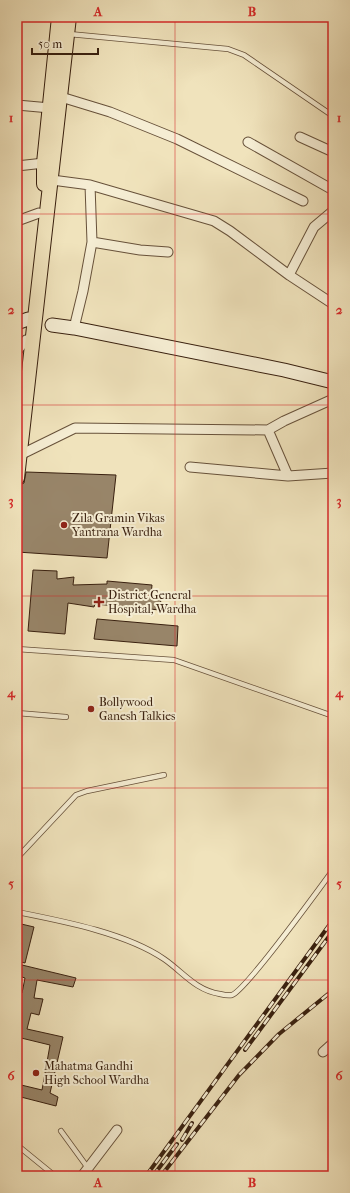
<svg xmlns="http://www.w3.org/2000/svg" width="350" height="1193" viewBox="0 0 350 1193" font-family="'IM FELL French Canon',serif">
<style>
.building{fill:#988569;stroke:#39200f}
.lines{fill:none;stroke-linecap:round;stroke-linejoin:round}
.lane-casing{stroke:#67513a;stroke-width:6}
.street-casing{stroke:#67513a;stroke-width:11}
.secondary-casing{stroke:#39200f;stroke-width:15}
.primary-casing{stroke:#39200f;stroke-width:16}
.lane{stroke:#f5edd3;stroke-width:4.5}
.street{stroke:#f5edd3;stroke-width:9}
.secondary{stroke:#f5edd3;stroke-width:13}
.primary{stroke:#f0e3bc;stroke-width:14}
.rail-casing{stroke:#39200f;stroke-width:4}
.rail{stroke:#f5edd3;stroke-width:2.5;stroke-dasharray:8;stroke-linecap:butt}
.grid{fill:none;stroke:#d62828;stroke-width:1;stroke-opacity:0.55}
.poi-dot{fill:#8f2418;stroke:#f5edd3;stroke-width:1.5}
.labels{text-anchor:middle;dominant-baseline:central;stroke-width:4;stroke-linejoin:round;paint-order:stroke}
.poi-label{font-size:12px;fill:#39200f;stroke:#f5edd3;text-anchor:start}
.neatline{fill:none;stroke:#d62828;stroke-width:1.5}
.grid-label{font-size:13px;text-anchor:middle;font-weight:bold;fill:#d62828}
</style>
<rect width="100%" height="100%" fill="#f0e3bc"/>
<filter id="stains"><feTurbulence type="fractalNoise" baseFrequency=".005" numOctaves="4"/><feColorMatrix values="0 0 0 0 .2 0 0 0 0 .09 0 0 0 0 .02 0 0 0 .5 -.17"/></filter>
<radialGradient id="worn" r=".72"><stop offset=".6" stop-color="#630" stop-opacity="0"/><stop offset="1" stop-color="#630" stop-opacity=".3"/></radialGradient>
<path class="building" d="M26 472 116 475 107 558 17 552 18 486 24 483Z
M33 570 57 571V579L74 577 73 585 107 584V581L152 585 151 596 161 598 160 610 95 604 94 607 68 603 65 634 28 631Z
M97 619 178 626 177 646 94 639Z
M17 923 34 927 25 963 17 961Z
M22 965 76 978 73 987 37 980 34 998 43 999 39 1015 31 1013 27 1029 63 1037 50 1093 58 1097 56 1106 17 1096V1084L42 1090 50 1045 17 1037 19 1009H17V993H22L25 978 19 976Z"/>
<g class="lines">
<defs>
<path id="lane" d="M69 34 228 49 244 55 333 116
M17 649 174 660 333 716
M17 713 66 717
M17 858 76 795 87 791 164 775
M17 912C62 921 126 933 164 959 183 972 195 990 220 994 224 995 228 996 232 995 246 990 319 889 333 870
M61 1131 88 1168
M17 1145 55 1176"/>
<path id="street" d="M61 97 110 112 177 139 303 201
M17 105 50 108
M300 137 333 152
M248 142 333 190
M17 166 44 163
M52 180 90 185 214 221 230 231 289 275 333 304
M17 221 39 213
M92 242 140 250 168 252
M289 275 314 227 333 211
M74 328 83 291 92 242 90 185
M17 351 26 340
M20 455 75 428 268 430
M190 467 288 476 333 473
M288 476 268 430 284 421 333 399
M323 1052 333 1043
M82 1176 117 1130"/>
<path id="secondary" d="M17 323 28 319
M52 325 74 328 284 370 333 382"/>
<path id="primary" d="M44 184V163L59 17
M17 478 69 17"/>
</defs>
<use href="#lane" class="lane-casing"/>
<use href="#street" class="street-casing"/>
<use href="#secondary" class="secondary-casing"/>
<use href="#primary" class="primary-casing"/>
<use href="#lane" class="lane"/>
<use href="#street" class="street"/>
<use href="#secondary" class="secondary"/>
<use href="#primary" class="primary"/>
<defs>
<path id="rail" d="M245 1050 333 931
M182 1140 192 1123
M146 1176 333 920
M153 1176 177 1144
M161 1176 239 1075 279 1034 333 990"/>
</defs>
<use href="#rail" class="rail-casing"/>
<use href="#rail" class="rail"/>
</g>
<path class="grid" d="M175 17V1176M17 214H333M17 405H333M17 596H333M17 788H333M17 980H333"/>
<g class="poi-dot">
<circle cx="64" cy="525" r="4"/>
<path d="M97 596h4v4h4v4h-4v4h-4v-4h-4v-4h4z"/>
<circle cx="91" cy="709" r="4"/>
<circle cx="36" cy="1073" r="4"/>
</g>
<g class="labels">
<g class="poi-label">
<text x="72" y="518">Zila Gramin Vikas<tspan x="72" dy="14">Yantrana Wardha</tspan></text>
<text x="108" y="595">District General<tspan x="108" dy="14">Hospital, Wardha</tspan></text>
<text x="99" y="702">Bollywood<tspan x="99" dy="14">Ganesh Talkies</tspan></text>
<text x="44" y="1066">Mahatma Gandhi<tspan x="44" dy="14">High School Wardha</tspan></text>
</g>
</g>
<rect width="350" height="1193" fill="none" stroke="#f0e3bc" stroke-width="44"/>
<path d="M32 48v6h66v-6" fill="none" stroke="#39200f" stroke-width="2"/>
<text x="38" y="48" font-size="12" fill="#39200f" stroke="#f5edd3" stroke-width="3" paint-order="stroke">50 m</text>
<rect x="22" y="22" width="306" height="1149" class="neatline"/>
<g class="grid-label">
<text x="98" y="16">A</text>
<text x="252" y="16">B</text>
<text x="11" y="122">1</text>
<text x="339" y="122">1</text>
<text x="11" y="314">2</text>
<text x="339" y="314">2</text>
<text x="11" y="505">3</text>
<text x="339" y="505">3</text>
<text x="11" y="697">4</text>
<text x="339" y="697">4</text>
<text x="11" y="888">5</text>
<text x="339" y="888">5</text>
<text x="11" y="1080">6</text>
<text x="339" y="1080">6</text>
<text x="98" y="1187">A</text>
<text x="252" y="1187">B</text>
</g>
<rect width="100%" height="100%" filter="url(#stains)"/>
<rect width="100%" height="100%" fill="url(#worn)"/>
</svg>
